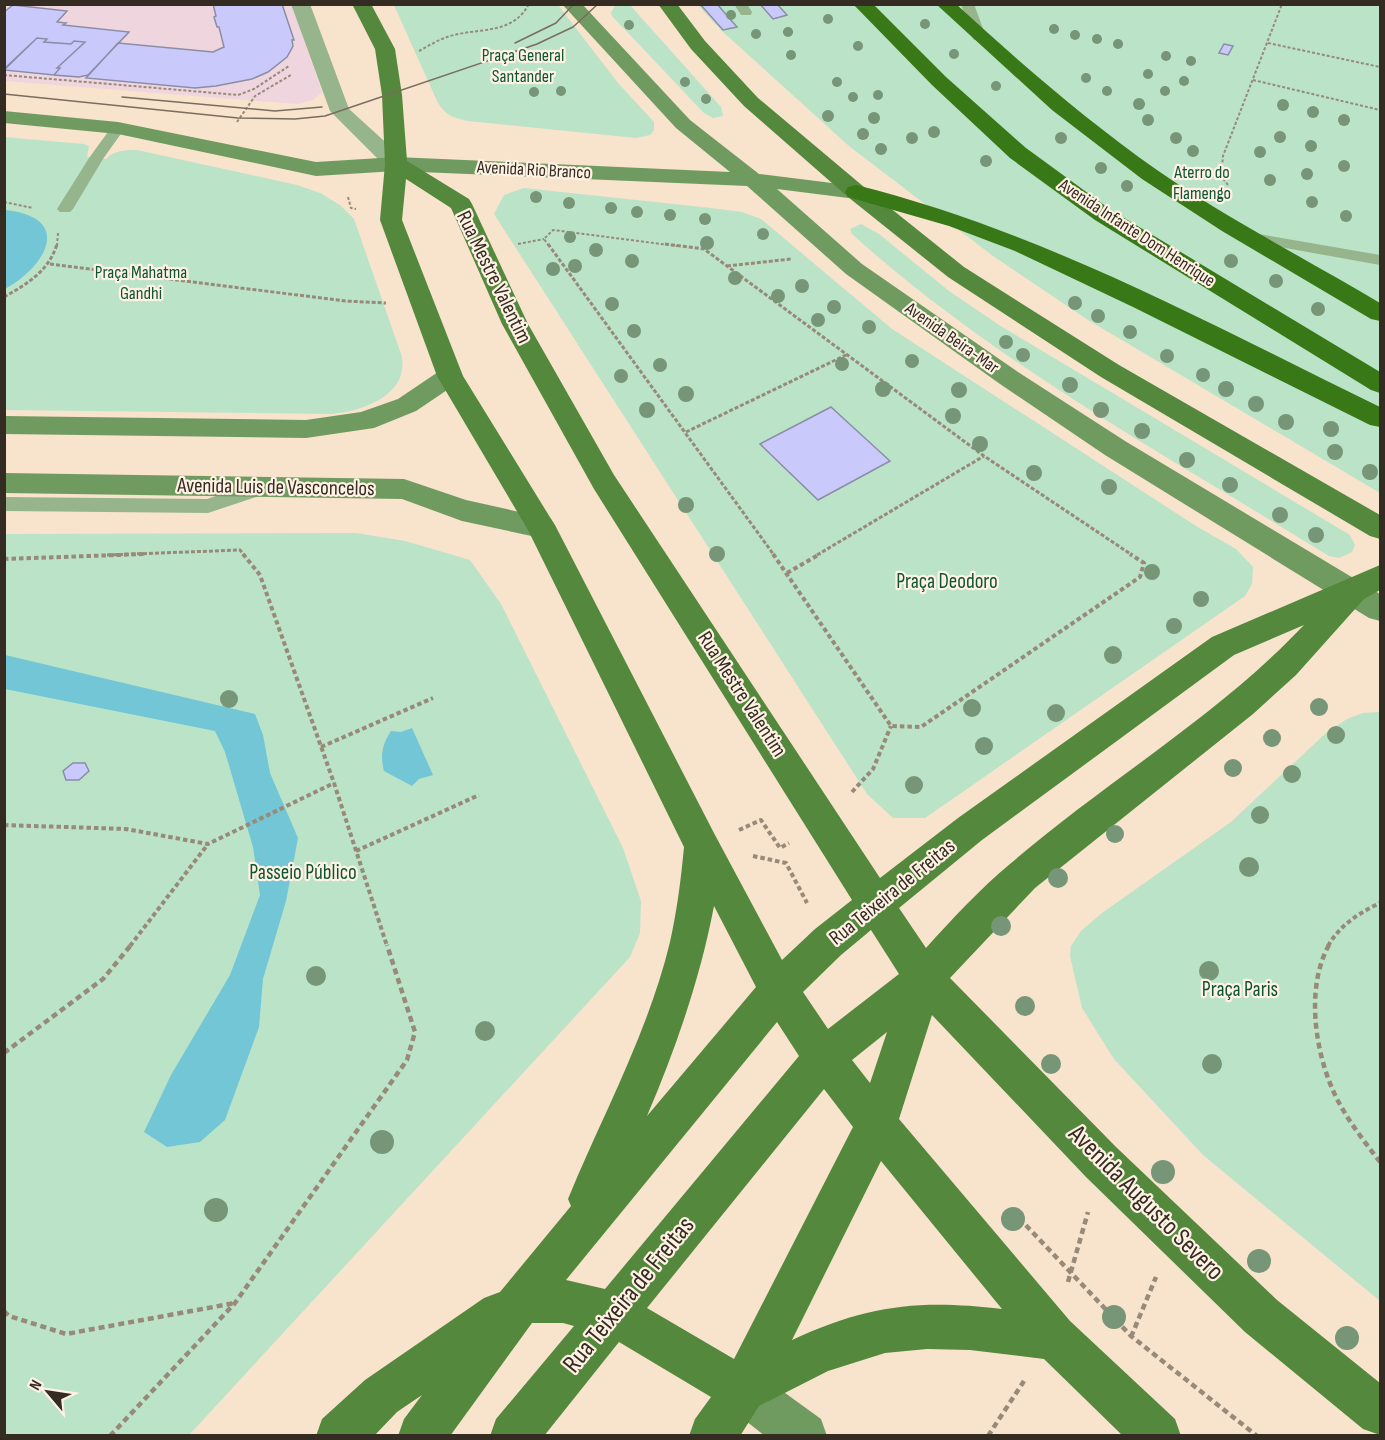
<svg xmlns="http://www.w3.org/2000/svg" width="1385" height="1440" viewBox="0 0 1385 1440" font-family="'Sofia Sans Condensed',sans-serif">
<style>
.commercial{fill:#eed5de}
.green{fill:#bae3c8}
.water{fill:#73c6d6}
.building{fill:#c9cafb;stroke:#8b8da6;stroke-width:1.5}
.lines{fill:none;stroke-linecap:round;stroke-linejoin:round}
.path-far3{stroke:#988a79;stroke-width:2;stroke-dasharray:3 2;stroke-linecap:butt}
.path-far2{stroke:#988a79;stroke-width:3;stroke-dasharray:4 2;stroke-linecap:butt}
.path-far1{stroke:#988a79;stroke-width:4;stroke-dasharray:4.5 3;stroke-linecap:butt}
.path{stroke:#988a79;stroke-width:4.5;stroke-dasharray:6 4;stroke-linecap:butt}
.lane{fill:#97b58d;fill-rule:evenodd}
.street{fill:#97b58d;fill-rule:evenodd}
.secondary{fill:#709b60;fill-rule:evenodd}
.primary{fill:#53883d;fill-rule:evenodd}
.highway{fill:#387816;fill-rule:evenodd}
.tram{stroke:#7a6d5f;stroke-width:1.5}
.tree{fill:#779577}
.labels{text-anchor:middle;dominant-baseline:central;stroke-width:4.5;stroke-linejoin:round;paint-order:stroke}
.far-park-label{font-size:18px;fill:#0d5632;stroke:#fff2e4}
.far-street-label{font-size:18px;fill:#342c23;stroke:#fff2e4}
.street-label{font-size:21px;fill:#342c23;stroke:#fff2e4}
.park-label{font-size:21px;fill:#0d5632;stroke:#fff2e4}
.near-street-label{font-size:26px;fill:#342c23;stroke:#fff2e4}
</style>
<rect width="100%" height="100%" fill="#f8e3cc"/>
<path class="commercial" d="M4 5H292L322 92 313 100 298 104 5 81Z"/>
<path class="green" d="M394 5H558L618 83 654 122V130L650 135 636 138 468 121C453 118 445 115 437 101Z
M615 5H630L721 107 723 116 713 118 704 113 612 16 611 13Z
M698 5H1380V493L1088 320 993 256 849 146 722 31Z
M4 137 84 144 89 146 87 157 106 159C114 150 126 150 137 150L297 185 320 193 340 205 354 219 402 357C408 396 362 411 332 414L5 410Z
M524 188 702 207 742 212 761 219 892 329 1196 526 1236 549 1253 567 1252 584 1245 596 925 818H893L867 794 494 214 504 195Z
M861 224 879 234 949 291 999 325 1350 535 1355 545 1352 552 1339 558 1329 556C1166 455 995 363 852 234L850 229Z
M356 533 405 541 470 560 501 604 623 848 641 901 640 933 630 957 189 1435H5L4 534Z
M1380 712V1301L1203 1155 1114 1059 1082 1008 1070 956 1071 946 1081 931 1102 913 1231 822 1326 733 1347 719 1363 713Z"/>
<path class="water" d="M5 210C73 217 48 265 5 289Z
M5 655 255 714 263 735 270 773 298 838 286 901 263 979 259 1027 225 1120 200 1142 167 1147 144 1132 171 1075 230 975 260 895 253 847 225 752 215 731 5 689Z
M412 728 433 775 419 779 412 786 384 771C380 755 382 745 391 731L401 732Z"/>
<path class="building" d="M213 4H282L294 40H292L293 46 287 57 268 72 252 79 216 86 195 88 86 78 118 43 213 52 224 47 219 27H217L214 17 216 16Z
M700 4H717L737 27 723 30Z
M760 4H777L787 15 773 19Z
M13 5 67 11 57 22 66 23 63 25 129 32 88 75 79 77 54 75 60 68H57L85 42 74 41 71 44 44 42 47 39 37 38 4 69V12Z
M37 38 47 39 44 42 71 44 74 41 85 42 57 68H60L54 75 4 70Z
M1224 44 1233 46 1228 55 1219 53Z
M831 407 890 461 818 500 760 444Z
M73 763H85L89 771 79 780H66L63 771Z"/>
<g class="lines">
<path class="path-far3" d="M1268 43 1380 67
M419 51C430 45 441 38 454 35 482 28 513 34 529 4
M4 75 238 95 254 89 289 66
M1253 80 1380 110
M237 122 255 96 291 75
M1228 185 1221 176 1223 156 1282 4
M348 197 351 208 356 209
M4 202 33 208
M518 244 544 239
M57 246 58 233
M549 246 544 239 553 230 677 246"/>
<path class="path-far2" d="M548 244 774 555
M665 244 704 249 984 456 1132 555
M50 264 345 301 386 303
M727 266 791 259
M4 297C27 284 49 271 57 244
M686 432 846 355
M107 555 240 550 244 555
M817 555 984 456"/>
<path class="path-far1" d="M243 554 260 575 334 783 387 946
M773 554 891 726 921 727 1140 577 1144 563 1130 554
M4 559 146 554
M787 573 820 554
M321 747 433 698
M852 792 873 769 891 726
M4 825 126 829 208 844 334 783
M739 830 761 820 780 848 789 843
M356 851 479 795
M753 856 786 863 807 903
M130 946 208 844
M1328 946C1340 925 1359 913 1380 903"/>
<path class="path" d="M1329 945C1305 988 1315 1054 1336 1097 1348 1121 1364 1141 1380 1162
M4 1053 103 979 131 945
M1019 1218 1131 1336 1257 1436
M1068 1282 1088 1212
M4 1311 9 1316 66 1334 235 1303
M1131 1337 1156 1277
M110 1436 235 1303 407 1060 415 1032 387 945
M988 1436 1024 1381"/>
<path class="lane" d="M734 4H747L752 12 751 15H741Z
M961 4H974L986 37 984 40H974L972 37Z
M118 124 125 128 103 159 73 209 70 212H60L57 209 89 158 113 125Z
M1253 233 1380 255V265L1247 241 1245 238 1247 235Z
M264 480 271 482 274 487 271 492 208 513 4 511V497L207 499Z"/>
<path class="street" d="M291 4H310L349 109 404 159 407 164 404 169 396 171 388 169 330 111Z"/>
<path class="secondary" d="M562 4H582L690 120 759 174 864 187 867 192 864 197 856 199 777 189 862 264 1018 372 1125 441 1380 594V621L1369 618 1105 455 1000 384 846 274 747 186 396 171 316 176 118 134 4 123V111L118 122 316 162 396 157 730 172 676 128Z
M450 367 459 370 463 376 459 382 416 411 374 428 306 438 4 434V416L306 420 361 412 398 399 441 370Z
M4 473 404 479 466 500 551 519 556 527 551 535 541 538 462 521 402 499 4 493Z
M743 1367 759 1374 821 1419 827 1436H765L727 1406 720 1390 727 1374Z"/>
<path class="primary" d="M352 4H371L395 49 402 95 407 161 469 199 472 204 528 324 614 475 880 878 958 818 1212 637 1380 565V590L1364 599 1296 675 1253 714 1035 888 950 978 1116 1147 1277 1300 1380 1383V1435L1363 1429 1245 1332 1086 1177 932 1015 899 1119 1070 1321 1175 1419 1181 1436H1123L1044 1359 970 1350 927 1349 885 1353 828 1371 759 1406 740 1436H689L695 1419 711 1397 619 1342 544 1436H490L496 1419 574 1326 563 1323H532L450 1436H398L404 1419 422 1395 397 1412 374 1436H316L322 1419 365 1380 484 1298 500 1292 571 1206 568 1199C603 1114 648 1033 670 942 677 911 681 879 684 847L528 530 437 376 380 220 385 164 382 95 375 49ZM406 179 451 208 502 324 594 489 852 900 815 929 782 960 715 835 556 527 463 376 402 220ZM1304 625C1217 717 1106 781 1010 864 980 889 952 919 926 948L899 908 982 840 1234 655ZM714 906 756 987 647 1116C676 1048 700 979 714 906ZM871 930 899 974 828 1029 803 992 841 955ZM777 1022 799 1056 605 1289 566 1280ZM887 1032 870 1083 852 1060ZM824 1089 853 1127 734 1359 647 1308ZM881 1161 1002 1309C920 1299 867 1305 792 1340Z
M658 4H677L705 41 758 98 864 187 964 267 1119 365 1380 515V539L1370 536 1101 377 948 277 848 197 744 106 691 49Z"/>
<path class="highway" d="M853 4H873L946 77 1026 148 1111 210 1380 372V393L1371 390 1095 220 1010 158 932 85Z
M936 4H956C1020 63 1086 120 1157 170 1228 219 1306 259 1380 303V321L1371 319 1222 231 1142 179 1052 110Z
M856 185C1041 231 1210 324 1380 407V427L1370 425 1133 307 1015 251 949 226 848 197 845 192 848 187Z"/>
<path class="tram" d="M515 43 556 23 574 4
M4 94 238 118 295 119 325 116 537 44 573 27 598 4
M122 97 275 111 322 107"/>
</g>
<g class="tree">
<circle cx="731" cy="15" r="5"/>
<circle cx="828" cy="19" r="5"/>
<circle cx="925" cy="24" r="5"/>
<circle cx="629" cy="25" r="5"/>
<circle cx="1054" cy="29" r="5"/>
<circle cx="788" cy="32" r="5"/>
<circle cx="756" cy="34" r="5"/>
<circle cx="1075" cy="35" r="5"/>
<circle cx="1097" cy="39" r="5"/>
<circle cx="1118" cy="44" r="5"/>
<circle cx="858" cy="46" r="5"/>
<circle cx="954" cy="54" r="5"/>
<circle cx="791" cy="55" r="5"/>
<circle cx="1166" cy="56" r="5"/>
<circle cx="1191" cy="61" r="5"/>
<circle cx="1148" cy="74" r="5"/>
<circle cx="1086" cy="78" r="5"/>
<circle cx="1184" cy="81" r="5"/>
<circle cx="685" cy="82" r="5"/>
<circle cx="837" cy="82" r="5"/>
<circle cx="996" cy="86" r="5"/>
<circle cx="561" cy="91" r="5"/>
<circle cx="1107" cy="91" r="5"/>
<circle cx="1165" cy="91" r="5"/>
<circle cx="534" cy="92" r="5"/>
<circle cx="878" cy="95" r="5"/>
<circle cx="853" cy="97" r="5"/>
<circle cx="706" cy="99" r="5"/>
<circle cx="1139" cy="104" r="6"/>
<circle cx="1283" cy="105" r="6"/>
<circle cx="1313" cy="112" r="6"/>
<circle cx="828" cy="116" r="6"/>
<circle cx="874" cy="118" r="6"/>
<circle cx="1148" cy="120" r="6"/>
<circle cx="1344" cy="120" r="6"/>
<circle cx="934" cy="132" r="6"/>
<circle cx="863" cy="134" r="6"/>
<circle cx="1280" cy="137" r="6"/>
<circle cx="912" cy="138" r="6"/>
<circle cx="1061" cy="138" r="6"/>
<circle cx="1176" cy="138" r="6"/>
<circle cx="1311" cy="146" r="6"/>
<circle cx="881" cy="149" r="6"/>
<circle cx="1193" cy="151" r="6"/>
<circle cx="1260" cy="152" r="6"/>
<circle cx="986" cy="161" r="6"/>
<circle cx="1344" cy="166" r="6"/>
<circle cx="1101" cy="168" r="6"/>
<circle cx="1307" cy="174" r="6"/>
<circle cx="1270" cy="180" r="6"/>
<circle cx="1127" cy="186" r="6"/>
<circle cx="536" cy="197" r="6"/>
<circle cx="1312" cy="202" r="6"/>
<circle cx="569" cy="203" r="6"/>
<circle cx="611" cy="208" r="6"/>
<circle cx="637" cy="212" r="6"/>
<circle cx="670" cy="215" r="6"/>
<circle cx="1346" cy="216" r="6"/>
<circle cx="705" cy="219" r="6"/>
<circle cx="763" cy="234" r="6"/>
<circle cx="570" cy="237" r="6"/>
<circle cx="707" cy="243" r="7"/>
<circle cx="596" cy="250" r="7"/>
<circle cx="632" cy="261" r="7"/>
<circle cx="1231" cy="261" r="7"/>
<circle cx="575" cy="266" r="7"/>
<circle cx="553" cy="269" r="7"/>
<circle cx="735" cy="278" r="7"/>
<circle cx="1276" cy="281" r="7"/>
<circle cx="802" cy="286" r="7"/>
<circle cx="778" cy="296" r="7"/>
<circle cx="1075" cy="303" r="7"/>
<circle cx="612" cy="304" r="7"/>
<circle cx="834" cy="307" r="7"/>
<circle cx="1318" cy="309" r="7"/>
<circle cx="1098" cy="316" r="7"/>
<circle cx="818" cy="320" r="7"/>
<circle cx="869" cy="327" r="7"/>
<circle cx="634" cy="331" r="7"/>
<circle cx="1130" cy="332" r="7"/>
<circle cx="1006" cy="342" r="7"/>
<circle cx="1023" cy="355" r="7"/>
<circle cx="1167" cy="356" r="7"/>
<circle cx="912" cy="361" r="7"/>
<circle cx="842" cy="364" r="7"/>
<circle cx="660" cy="365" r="7"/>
<circle cx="1203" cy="375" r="7"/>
<circle cx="621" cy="376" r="7"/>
<circle cx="1070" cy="385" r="8"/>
<circle cx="883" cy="389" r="8"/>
<circle cx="1226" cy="389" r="8"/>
<circle cx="959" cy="390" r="8"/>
<circle cx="686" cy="394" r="8"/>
<circle cx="1256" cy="404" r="8"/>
<circle cx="647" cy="410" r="8"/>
<circle cx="1101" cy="410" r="8"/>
<circle cx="953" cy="416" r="8"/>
<circle cx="1286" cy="422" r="8"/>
<circle cx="1331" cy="429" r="8"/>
<circle cx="1142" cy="431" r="8"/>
<circle cx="980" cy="444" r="8"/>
<circle cx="1335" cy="452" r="8"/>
<circle cx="1187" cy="460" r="8"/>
<circle cx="1370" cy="472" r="8"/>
<circle cx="1034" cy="473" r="8"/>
<circle cx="1230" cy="485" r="8"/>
<circle cx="1109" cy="487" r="8"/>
<circle cx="686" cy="505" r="8"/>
<circle cx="1280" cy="515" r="8"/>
<circle cx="1316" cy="535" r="8"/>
<circle cx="717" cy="554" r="8"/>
<circle cx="1152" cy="572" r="8"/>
<circle cx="1201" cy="599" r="8"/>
<circle cx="1174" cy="626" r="8"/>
<circle cx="1113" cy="655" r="9"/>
<circle cx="229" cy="699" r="9"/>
<circle cx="1319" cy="707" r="9"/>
<circle cx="972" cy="708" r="9"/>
<circle cx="1056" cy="713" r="9"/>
<circle cx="1336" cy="735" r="9"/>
<circle cx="1272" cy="738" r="9"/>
<circle cx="984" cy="746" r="9"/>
<circle cx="1233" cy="768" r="9"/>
<circle cx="1292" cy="774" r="9"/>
<circle cx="914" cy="785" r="9"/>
<circle cx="1260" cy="815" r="9"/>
<circle cx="1115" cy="834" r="9"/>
<circle cx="1249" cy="867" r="10"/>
<circle cx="1058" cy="878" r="10"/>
<circle cx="1001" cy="926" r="10"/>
<circle cx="1209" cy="971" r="10"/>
<circle cx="316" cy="976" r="10"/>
<circle cx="1025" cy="1006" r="10"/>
<circle cx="485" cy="1031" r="10"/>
<circle cx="1051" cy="1064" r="10"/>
<circle cx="1212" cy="1064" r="10"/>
<circle cx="382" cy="1142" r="12"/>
<circle cx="1163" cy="1172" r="12"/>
<circle cx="216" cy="1210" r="12"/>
<circle cx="1013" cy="1219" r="12"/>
<circle cx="1259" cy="1261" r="12"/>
<circle cx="1114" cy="1317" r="12"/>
<circle cx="1347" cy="1338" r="12"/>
</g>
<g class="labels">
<g class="far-park-label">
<text x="523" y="55">Praça General<tspan x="523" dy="21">Santander</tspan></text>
<text x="1202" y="172">Aterro do<tspan x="1202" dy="21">Flamengo</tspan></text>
<text x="141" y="272">Praça Mahatma<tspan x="141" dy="21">Gandhi</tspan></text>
</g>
<g class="far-street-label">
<text transform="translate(534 170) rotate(3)">Avenida Rio Branco</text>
<text transform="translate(1137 233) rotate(33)">Avenida Infante Dom Henrique</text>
<text transform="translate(952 338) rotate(35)">Avenida Beira-Mar</text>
</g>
<g class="street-label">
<text transform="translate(494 277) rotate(64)">Rua Mestre Valentim</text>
<text transform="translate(276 487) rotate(1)">Avenida Luis de Vasconcelos</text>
<text transform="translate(742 694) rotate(57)">Rua Mestre Valentim</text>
<text transform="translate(892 892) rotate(-39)">Rua Teixeira de Freitas</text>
</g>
<g class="park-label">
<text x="947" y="581">Praça Deodoro</text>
<text x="303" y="872">Passeio Público</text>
<text x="1240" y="989">Praça Paris</text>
</g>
<g class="near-street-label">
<text transform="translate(1146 1203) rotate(45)">Avenida Augusto Severo</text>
<text transform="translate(629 1295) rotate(-51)">Rua Teixeira de Freitas</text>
</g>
</g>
<rect width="1385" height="1440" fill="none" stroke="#342c23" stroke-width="12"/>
<g transform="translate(48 1392) rotate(299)" stroke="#fff2e4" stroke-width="4.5" paint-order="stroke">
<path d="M0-4.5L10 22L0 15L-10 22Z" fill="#342c23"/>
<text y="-9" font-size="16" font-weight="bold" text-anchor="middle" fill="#342c23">N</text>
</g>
</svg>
